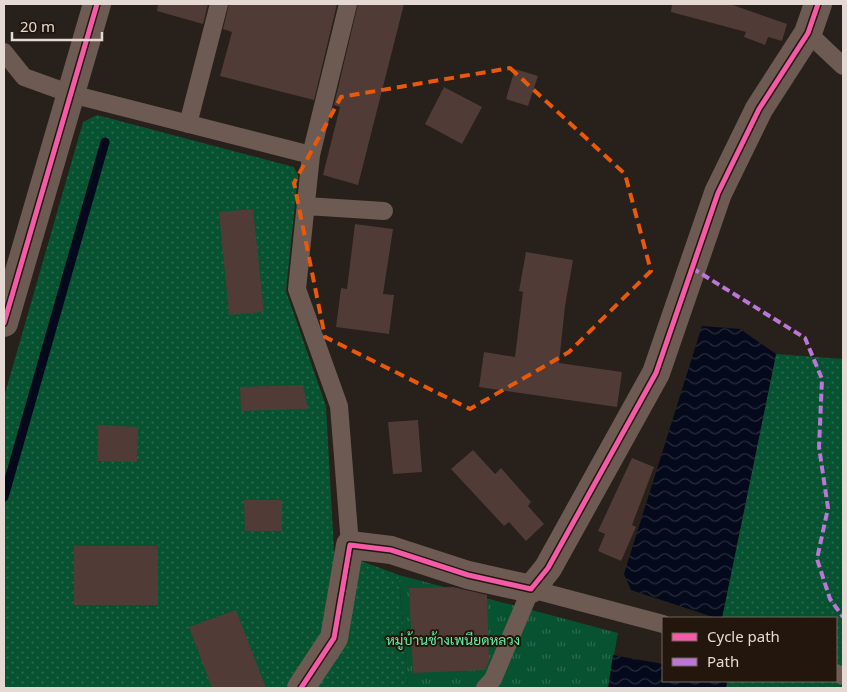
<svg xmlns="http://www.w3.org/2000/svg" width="847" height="692" viewBox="0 0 847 692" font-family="'Noto Sans',Sarabun,sans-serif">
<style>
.grass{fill:url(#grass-dots)}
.park{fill:url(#park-tufts)}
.water{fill:url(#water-waves)}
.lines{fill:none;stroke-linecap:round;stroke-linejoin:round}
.stream{stroke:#040a1b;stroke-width:9}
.building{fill:#503b37}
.service{stroke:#6d5a52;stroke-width:18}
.minor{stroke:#6d5a52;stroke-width:28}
.tertiary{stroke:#6d5a52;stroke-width:28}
.quiet{stroke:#ba77d6;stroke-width:4;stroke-dasharray:8 4;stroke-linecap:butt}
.cycleway-casing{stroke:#23160c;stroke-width:8}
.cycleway{stroke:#f35aa7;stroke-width:5}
.marked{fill:none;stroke:#e8590c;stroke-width:4;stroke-dasharray:10 6;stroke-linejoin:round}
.labels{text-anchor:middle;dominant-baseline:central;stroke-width:4;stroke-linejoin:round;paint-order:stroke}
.park-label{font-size:14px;fill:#63eea6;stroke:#23160c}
</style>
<defs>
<pattern id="grass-dots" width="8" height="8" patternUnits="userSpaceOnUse" patternTransform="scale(1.25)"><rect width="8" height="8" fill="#075231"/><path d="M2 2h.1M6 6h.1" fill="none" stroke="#2b6a4e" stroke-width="1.8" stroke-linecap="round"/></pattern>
<pattern id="park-tufts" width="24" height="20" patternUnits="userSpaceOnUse" patternTransform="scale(1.25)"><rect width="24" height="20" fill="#075231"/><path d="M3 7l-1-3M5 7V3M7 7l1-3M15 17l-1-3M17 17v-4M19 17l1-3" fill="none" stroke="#2b6a4e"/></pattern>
<pattern id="water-waves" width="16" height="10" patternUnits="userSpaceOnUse" patternTransform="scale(1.25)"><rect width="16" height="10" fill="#040a1b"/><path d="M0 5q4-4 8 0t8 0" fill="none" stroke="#282d3b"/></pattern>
</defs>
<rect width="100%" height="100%" fill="#27201b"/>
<path class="grass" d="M97 115 294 167 298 175 286 291 326 406 334 551 399 575 408 688H4V397L83 122Z
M776 354 843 359V688H726L727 681H836V618H722Z"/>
<path class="park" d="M399 575 618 633 608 688H408Z"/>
<path class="water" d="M702 326 740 329 776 354 722 618H716L631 590 624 574Z
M613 655 663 664V681H727L726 688H608Z"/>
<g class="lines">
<path class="stream" d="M4 497 105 142"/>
</g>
<path class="building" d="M158 4H208L203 24 157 11Z
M229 4H337L314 100 220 76 232 32 223 29Z
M358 4H404L358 185 323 175 340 107 334 105Z
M672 4H730L787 24 782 41 768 37 765 45 744 37 746 32 671 12Z
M515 69 538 76 528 106 506 99Z
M444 87 482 107 462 144 425 124Z
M253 209 264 312 229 315 219 212Z
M355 224 393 229 383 294 394 295 389 334 336 327 341 288 347 289Z
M526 252 573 260 565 306 559 363 622 372 617 407 479 387 484 352 515 357 523 292 519 291Z
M303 385 308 409 241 411 240 387Z
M418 420 422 472 393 474 388 422Z
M98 425 138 427 137 462 97 461Z
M473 450 495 474 501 468 531 502 528 506 544 524 526 541 509 522 504 526 451 469Z
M632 458 654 467 632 525 636 527 621 561 598 551 605 534 598 531Z
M244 500H282V531H245Z
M74 546H158V605H74Z
M453 587 487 595 489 661 485 670 413 673 409 588Z
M236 610 266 688H212L189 627Z"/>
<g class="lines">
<path class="service" d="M348 4 311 155 297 289 339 406 350 545
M808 33 843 66
M4 52 24 77 71 94 311 155
M188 124 219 4
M306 206 384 211
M836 673 843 676
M485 688 493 679 531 589 663 624"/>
<path class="minor" d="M301 688 334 638 350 545 391 550 468 575 531 589 548 568 656 373 718 193 759 109 808 33 818 4"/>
<path class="tertiary" d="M4 323 97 4"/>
<path class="quiet" d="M692 268 805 338 822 379 819 447 828 508 817 559 830 599 843 617"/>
<defs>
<path id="cycleway" d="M4 323 97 4
M301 688 334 638 350 545 391 550 468 575 531 589 548 568 656 373 718 193 759 109 808 33 818 4"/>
</defs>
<use href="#cycleway" class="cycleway-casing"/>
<use href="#cycleway" class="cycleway"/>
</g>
<path class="marked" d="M510 68 625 174 651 271 569 352 470 409 325 337 294 183 341 97Z"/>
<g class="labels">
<g class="park-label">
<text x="453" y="639">หมู่บ้านช้างเพนียดหลวง</text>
</g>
</g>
<rect width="847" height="692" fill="none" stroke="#e4dad3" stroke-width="10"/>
<rect x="662" y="617" width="175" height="65" fill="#23160c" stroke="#70645c"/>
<rect x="672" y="633" width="25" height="8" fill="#f35aa7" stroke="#70645c"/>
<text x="707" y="642" font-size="15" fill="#e4dad3">Cycle path</text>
<rect x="672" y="658" width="25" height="8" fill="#ba77d6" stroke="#70645c"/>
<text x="707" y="667" font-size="15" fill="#e4dad3">Path</text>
<path d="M12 32v8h90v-8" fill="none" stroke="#e4dad3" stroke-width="2.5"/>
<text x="20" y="32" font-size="15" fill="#e4dad3" stroke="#23160c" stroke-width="4" paint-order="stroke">20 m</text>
</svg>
